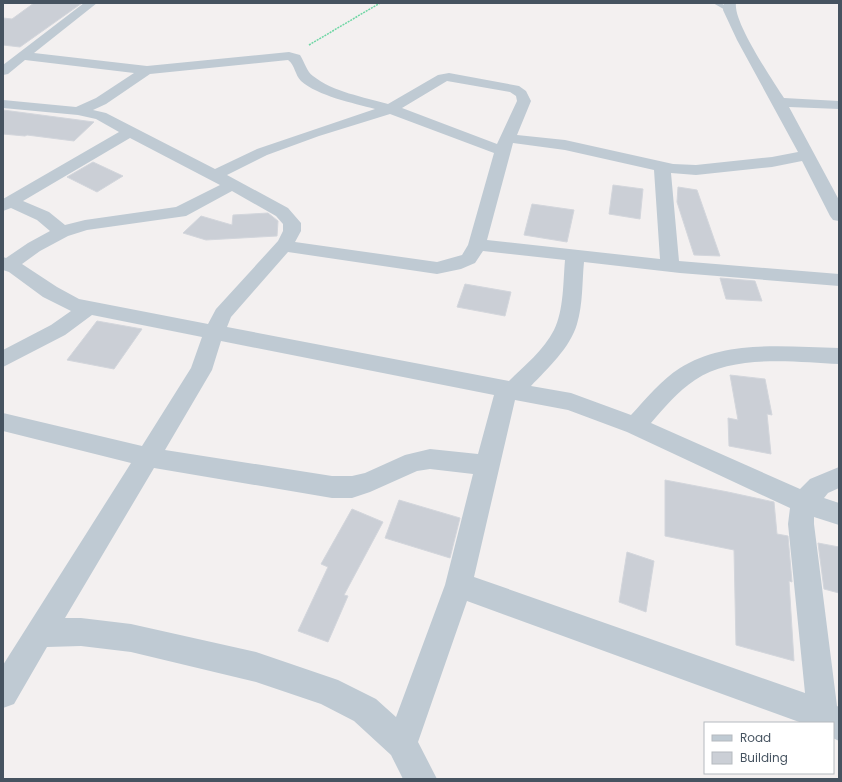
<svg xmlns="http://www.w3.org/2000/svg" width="842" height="782" viewBox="0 0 842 782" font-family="Poppins,sans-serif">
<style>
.building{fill:#cbcfd6;stroke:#d3d6dc}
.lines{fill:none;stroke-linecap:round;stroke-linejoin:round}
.path{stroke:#6ed6a4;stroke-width:1.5;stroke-dasharray:2 1;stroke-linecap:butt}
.lane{fill:#bfcad3;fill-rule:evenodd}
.street{fill:#bfcad3;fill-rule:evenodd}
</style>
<rect width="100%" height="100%" fill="#f3f0f0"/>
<path class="building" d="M34 3H82L20 47 3 45V18L12 19Z
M3 110 94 122 74 141 27 135 25 136 3 134Z
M93 162 123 176 97 192 67 177Z
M613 185 643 189 640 219 609 214Z
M678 187 697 190 720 256 694 255 677 202Z
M532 204 574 210 567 242 524 235Z
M268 213 278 221 277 236 206 240 183 233 201 216 232 225 233 215Z
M720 278 755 281 762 301 726 299Z
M465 284 511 292 505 316 457 307Z
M97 321 142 329 114 369 67 360Z
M730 375 765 379 772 415 767 414 771 454 729 446 728 418 738 420Z
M665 480 728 492 774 502 777 534 788 536 792 582 789 581 794 661 736 645 734 550 665 536Z
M399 500 460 518 450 558 385 538Z
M352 509 383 522 344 595 348 596 328 642 298 631 328 567 321 564Z
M818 543 839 547V593L824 589Z
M627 552 654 561 646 612 619 602Z"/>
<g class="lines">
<path class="path" d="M309 45 380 3"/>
<path class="lane" d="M713 3H721L732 10 727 11Z"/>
<path class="street" d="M84 3H97L34 53 147 66 289 52 300 55C304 61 307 72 313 76 333 92 364 97 388 104L438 75 449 73 519 86 526 91 531 101 517 135 565 140 673 164 696 165 772 157 798 152 737 40 723 10 724 3H736C733 22 772 79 784 98L839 101V109L789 107 839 200V221L833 220 830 216 802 161 772 167 696 175 671 173 679 261 839 274V286L680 273 584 262C582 283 583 304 577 324 570 348 548 368 531 386L571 393 631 415C646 399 661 380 680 368 726 339 787 347 839 348V364C795 362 733 354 695 380 678 391 664 408 651 423L800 489 810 479 839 467V488L828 493 824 498 839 503V525L814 517V524L837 706 839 707V741L833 738V723H802L467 601 418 742 437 779H403L391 755 354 721 321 704 256 682 131 652 81 646 47 647 14 704 3 708V665L131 463 3 431V413L142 446 191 368 202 337 92 315 65 335 3 367V350L51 325 71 311 43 297 9 272 3 270V257L6 258 28 243 50 231 37 220 11 208 3 211V199L119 132 96 119 78 115 3 108V100L76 107 96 98 134 73 25 60 8 74 3 75V65ZM288 60C295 65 295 75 301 81 318 96 353 103 375 109L257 149 215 169 106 113 93 110 106 104 150 74ZM447 81 510 92 516 96 517 101 497 144 402 108ZM390 114 494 153 468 245 462 255 437 262 295 242 301 231V223L288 208 227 175 267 155 319 136ZM130 138 220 185 176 207 85 220 65 225 49 212 23 201ZM513 143 565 150 654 170 660 259 487 240ZM232 191 276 216 283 224V231L278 241 216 309 208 324 79 299 57 287 22 264 40 251 68 236 87 230 186 216ZM483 251 565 260C563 282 564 310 554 330 544 350 524 366 509 381L227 327 231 317 288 252 437 274 461 269 475 263ZM221 341 494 395 478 454 430 449 405 455 365 473 352 476H332L165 450 212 370ZM515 400 568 410 627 432 790 508 788 524 805 693 474 577ZM154 468 332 498H352L370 492 417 471 430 469 473 474 445 585 396 717 376 699 338 680 256 652 131 624 81 618H65Z"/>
</g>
<rect width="842" height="782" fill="none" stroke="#465360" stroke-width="8"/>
<rect x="704" y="722" width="130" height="52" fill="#ffffff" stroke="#b5babf"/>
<rect x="712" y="735" width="20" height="6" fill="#bfcad3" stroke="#b5babf"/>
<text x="740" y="742" font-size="12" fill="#465360">Road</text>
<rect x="712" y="752" width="20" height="12" fill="#cbcfd6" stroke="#b5babf"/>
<text x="740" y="762" font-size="12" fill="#465360">Building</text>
</svg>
